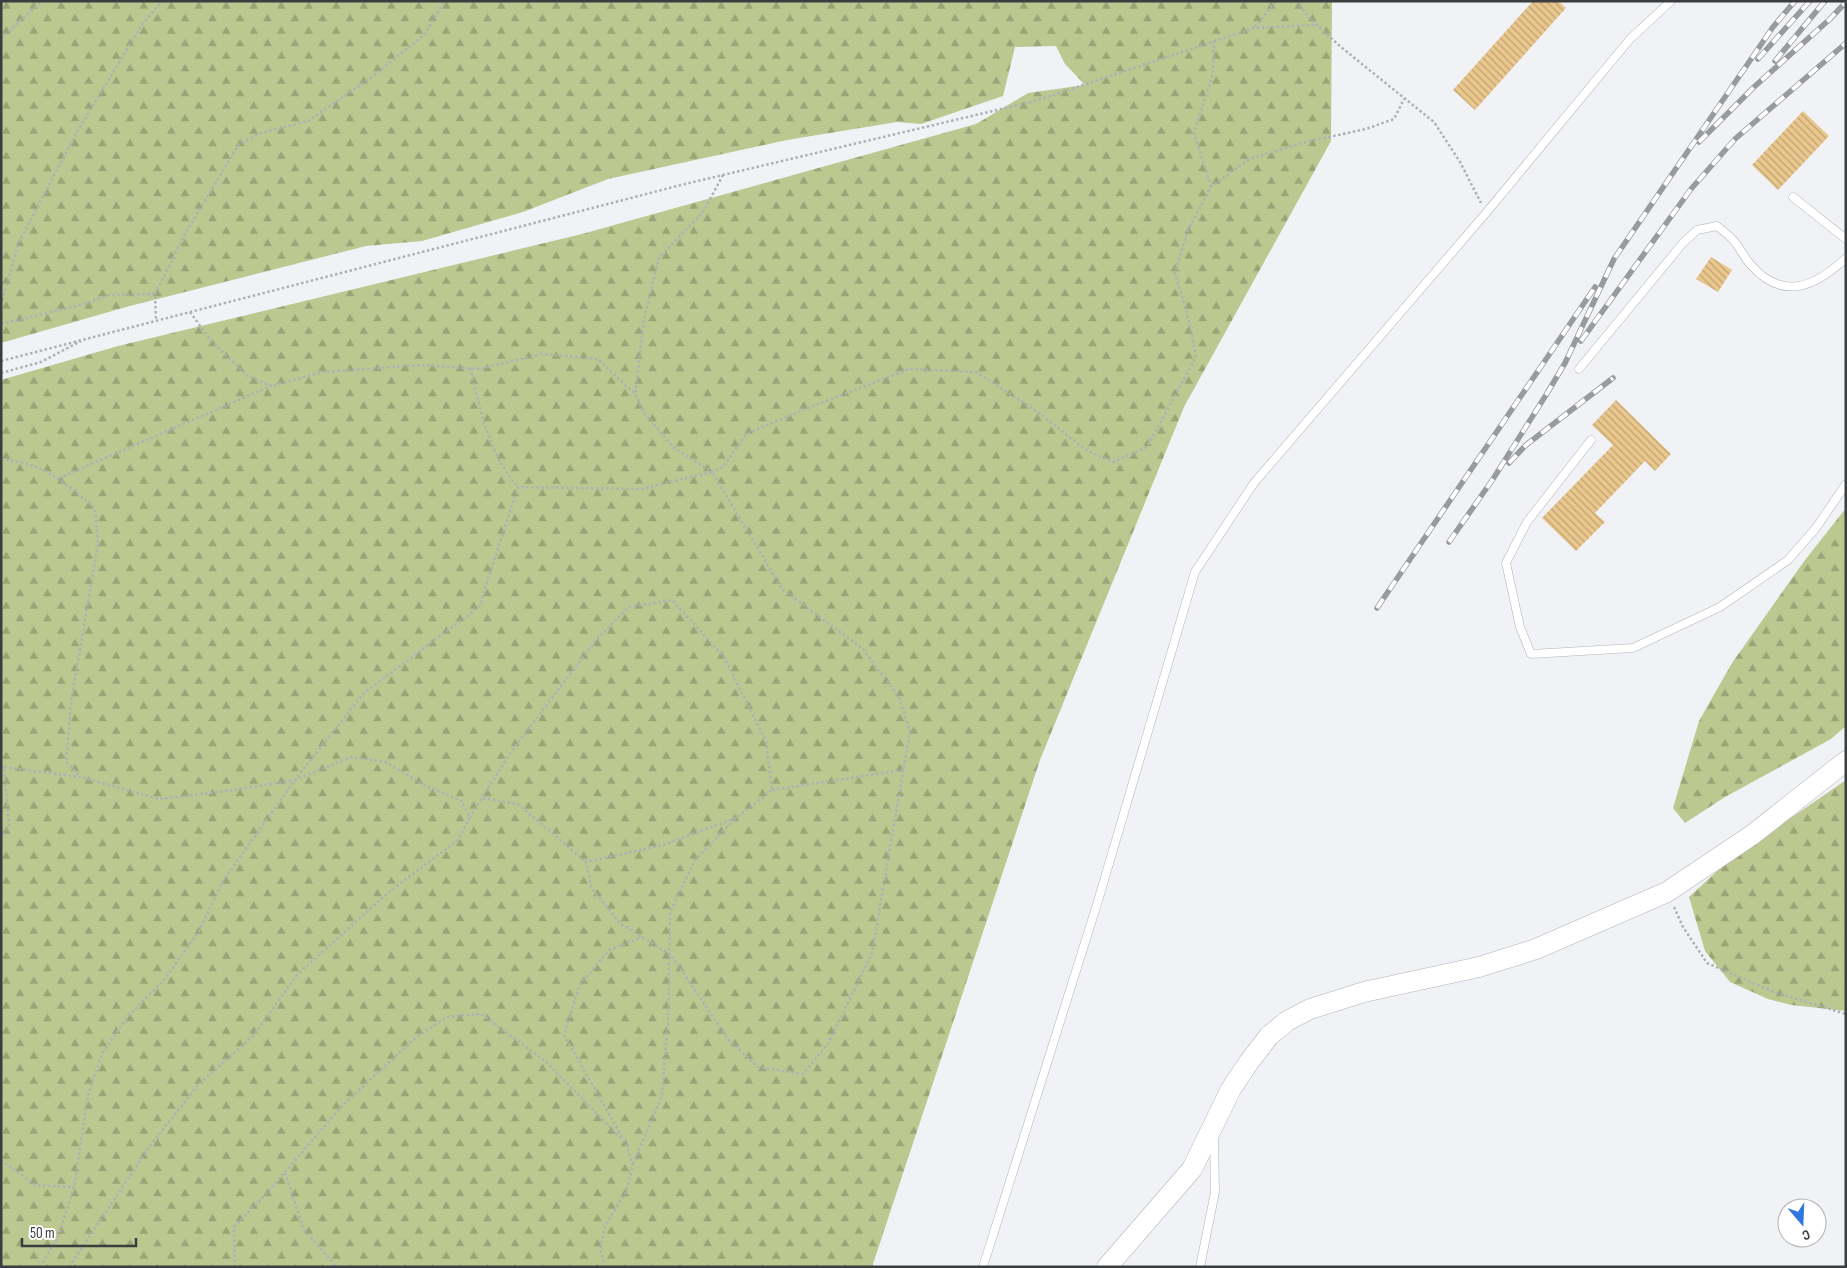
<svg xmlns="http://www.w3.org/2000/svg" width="1847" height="1268" viewBox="0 0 1847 1268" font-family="'Sofia Sans Condensed',sans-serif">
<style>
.forest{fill:url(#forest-firs)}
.building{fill:url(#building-back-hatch)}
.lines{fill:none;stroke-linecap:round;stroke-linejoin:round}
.service-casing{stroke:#b1b3b7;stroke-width:9}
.tertiary-casing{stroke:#b1b3b7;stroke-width:21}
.path{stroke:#afb0b3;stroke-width:2.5;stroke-dasharray:2.5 2.5;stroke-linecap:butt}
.service{stroke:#fff;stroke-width:8}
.tertiary{stroke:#fff;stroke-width:20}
.rail-casing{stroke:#989a9c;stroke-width:5.5}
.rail{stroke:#fff;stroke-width:4;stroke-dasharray:11;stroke-linecap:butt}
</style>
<defs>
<pattern id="forest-firs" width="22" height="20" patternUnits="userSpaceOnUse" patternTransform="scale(1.25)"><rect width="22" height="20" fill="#bdc890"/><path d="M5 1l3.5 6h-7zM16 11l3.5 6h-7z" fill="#9ba477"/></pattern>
<pattern id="building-back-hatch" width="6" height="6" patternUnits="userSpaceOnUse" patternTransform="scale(1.25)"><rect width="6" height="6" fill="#eac78c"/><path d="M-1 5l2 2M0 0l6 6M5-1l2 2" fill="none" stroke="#bfa374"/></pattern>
</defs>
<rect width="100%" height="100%" fill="#f0f2f6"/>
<path class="forest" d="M1 1H1332L1331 141 1184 407 1040 760 872 1267H1V380L118 346 582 234 976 124 1028 93 1085 85 1065 64 1056 46 1015 47 1003 96 921 124 897 122 787 140 608 179 523 212 422 241 366 246 126 307 1 343Z
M1846 508V726L1831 739 1725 797 1685 823 1673 808 1699 721 1732 663 1805 560Z
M1846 780V1011L1791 1005 1768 999 1730 982 1705 951 1689 897 1727 862Z"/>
<path class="building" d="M1533 1H1558L1566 8 1475 110 1453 90Z
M1803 111 1829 136 1778 190 1752 165Z
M1711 257 1732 270 1718 292 1696 279Z
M1616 400 1671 454 1655 471 1645 461 1595 513 1605 522 1576 551 1542 518 1613 445 1592 425Z"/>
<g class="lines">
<defs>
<path id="service" d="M1793 197 1846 239
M1579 369 1683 243 1697 230 1717 226C1723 231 1730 236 1734 241 1740 248 1744 257 1750 264 1782 301 1814 288 1846 258
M1591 440 1527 522 1506 563 1520 627 1531 654 1633 648 1720 607 1788 560 1816 528 1846 484
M983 1267 1098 901 1195 572 1254 483 1486 213 1630 39 1671 1
M1200 1267 1215 1192 1214 1138"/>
<path id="tertiary" d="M1107 1267 1192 1169 1231 1089 1249 1062 1269 1036 1287 1021 1310 1009 1364 992 1479 967 1536 949 1667 892 1752 835 1846 761"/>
</defs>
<use href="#service" class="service-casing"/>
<use href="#tertiary" class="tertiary-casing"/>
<path class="path" d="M1297 1 1309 18 1342 48 1434 122 1460 162 1481 203
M1255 27 1276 1
M1 38 42 1
M723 175 703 212 659 258 644 319 635 394 645 414 673 447 712 472 723 467 746 434 808 408 909 369 976 372 1038 412 1086 450 1114 462 1147 447 1196 357 1187 313 1175 273 1187 232 1211 187 1249 159 1306 142 1366 129 1394 119 1404 99
M1211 187 1194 133 1213 74 1214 41
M155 294 185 234 239 144 261 133 308 121 368 80 425 34 444 1
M1 305 19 242 77 132 141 26 162 1
M190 312 211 341 249 377 272 386 322 372 421 365 479 369 542 354 598 359 635 394
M1 324 84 304 109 295 155 294 156 321
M1 361 685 184 1035 101 1254 28 1317 25
M470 368C481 411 488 453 518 487
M1 373 41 362 81 341
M1 459C46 464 62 481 95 508L98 544 71 702 66 762 80 776
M59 478 271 386
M1 767H4L9 825 1 839
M4 767 81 777 159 799 234 790 295 780 364 693 479 607 518 487 641 489 712 472 782 589 863 649 898 696 910 731 872 953 828 1044 803 1074 758 1067 728 1039 671 955 621 924 592 889 586 862 663 845 736 818 772 790 766 741 724 657 672 600 629 607 597 639 513 749 470 817
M772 790 903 770
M483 798 518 804 586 862
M1674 907 1683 927 1707 963 1774 992 1846 1014
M622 1137 564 1035 579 986 609 950 642 937
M1 1160 35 1185 74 1187
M633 1164 662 1096 668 1020 670 912 695 860 734 820
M285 1173 304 1230 337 1267
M40 1267 58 1237 74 1187 88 1095 103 1052 129 1015 164 980 199 931 223 881 295 780 351 757 386 762 422 784 461 801 470 817 458 840 389 892 297 975 254 1035 198 1085 150 1146 69 1267
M235 1267 234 1227 266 1194 342 1106 414 1039 447 1017 481 1014 545 1061 626 1143 633 1166 626 1192 605 1226 600 1250 606 1267"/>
<use href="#service" class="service"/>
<use href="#tertiary" class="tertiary"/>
<defs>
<path id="rail" d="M1758 59 1810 1
M1775 61 1825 1
M1699 142 1754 87 1830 19 1846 2
M1581 341 1691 189 1735 139 1846 43
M1509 463 1526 445 1613 378
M1449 542 1493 479 1546 395 1565 363 1614 259 1773 27 1795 1
M1377 608 1595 287"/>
</defs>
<use href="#rail" class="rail-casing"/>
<use href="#rail" class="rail"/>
</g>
<rect width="1847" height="1268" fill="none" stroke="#3c3d3e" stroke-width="5"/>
<g transform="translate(1802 1223) rotate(161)"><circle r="24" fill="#ffffff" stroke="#b1b1b2"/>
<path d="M0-4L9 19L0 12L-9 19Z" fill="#3177e4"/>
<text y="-8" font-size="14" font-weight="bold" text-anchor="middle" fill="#3c3d3e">С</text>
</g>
<path d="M22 1238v8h114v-8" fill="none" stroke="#3c3d3e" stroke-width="2.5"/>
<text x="30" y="1238" font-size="15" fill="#3c3d3e" stroke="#ffffff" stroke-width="4" paint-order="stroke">50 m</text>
</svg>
